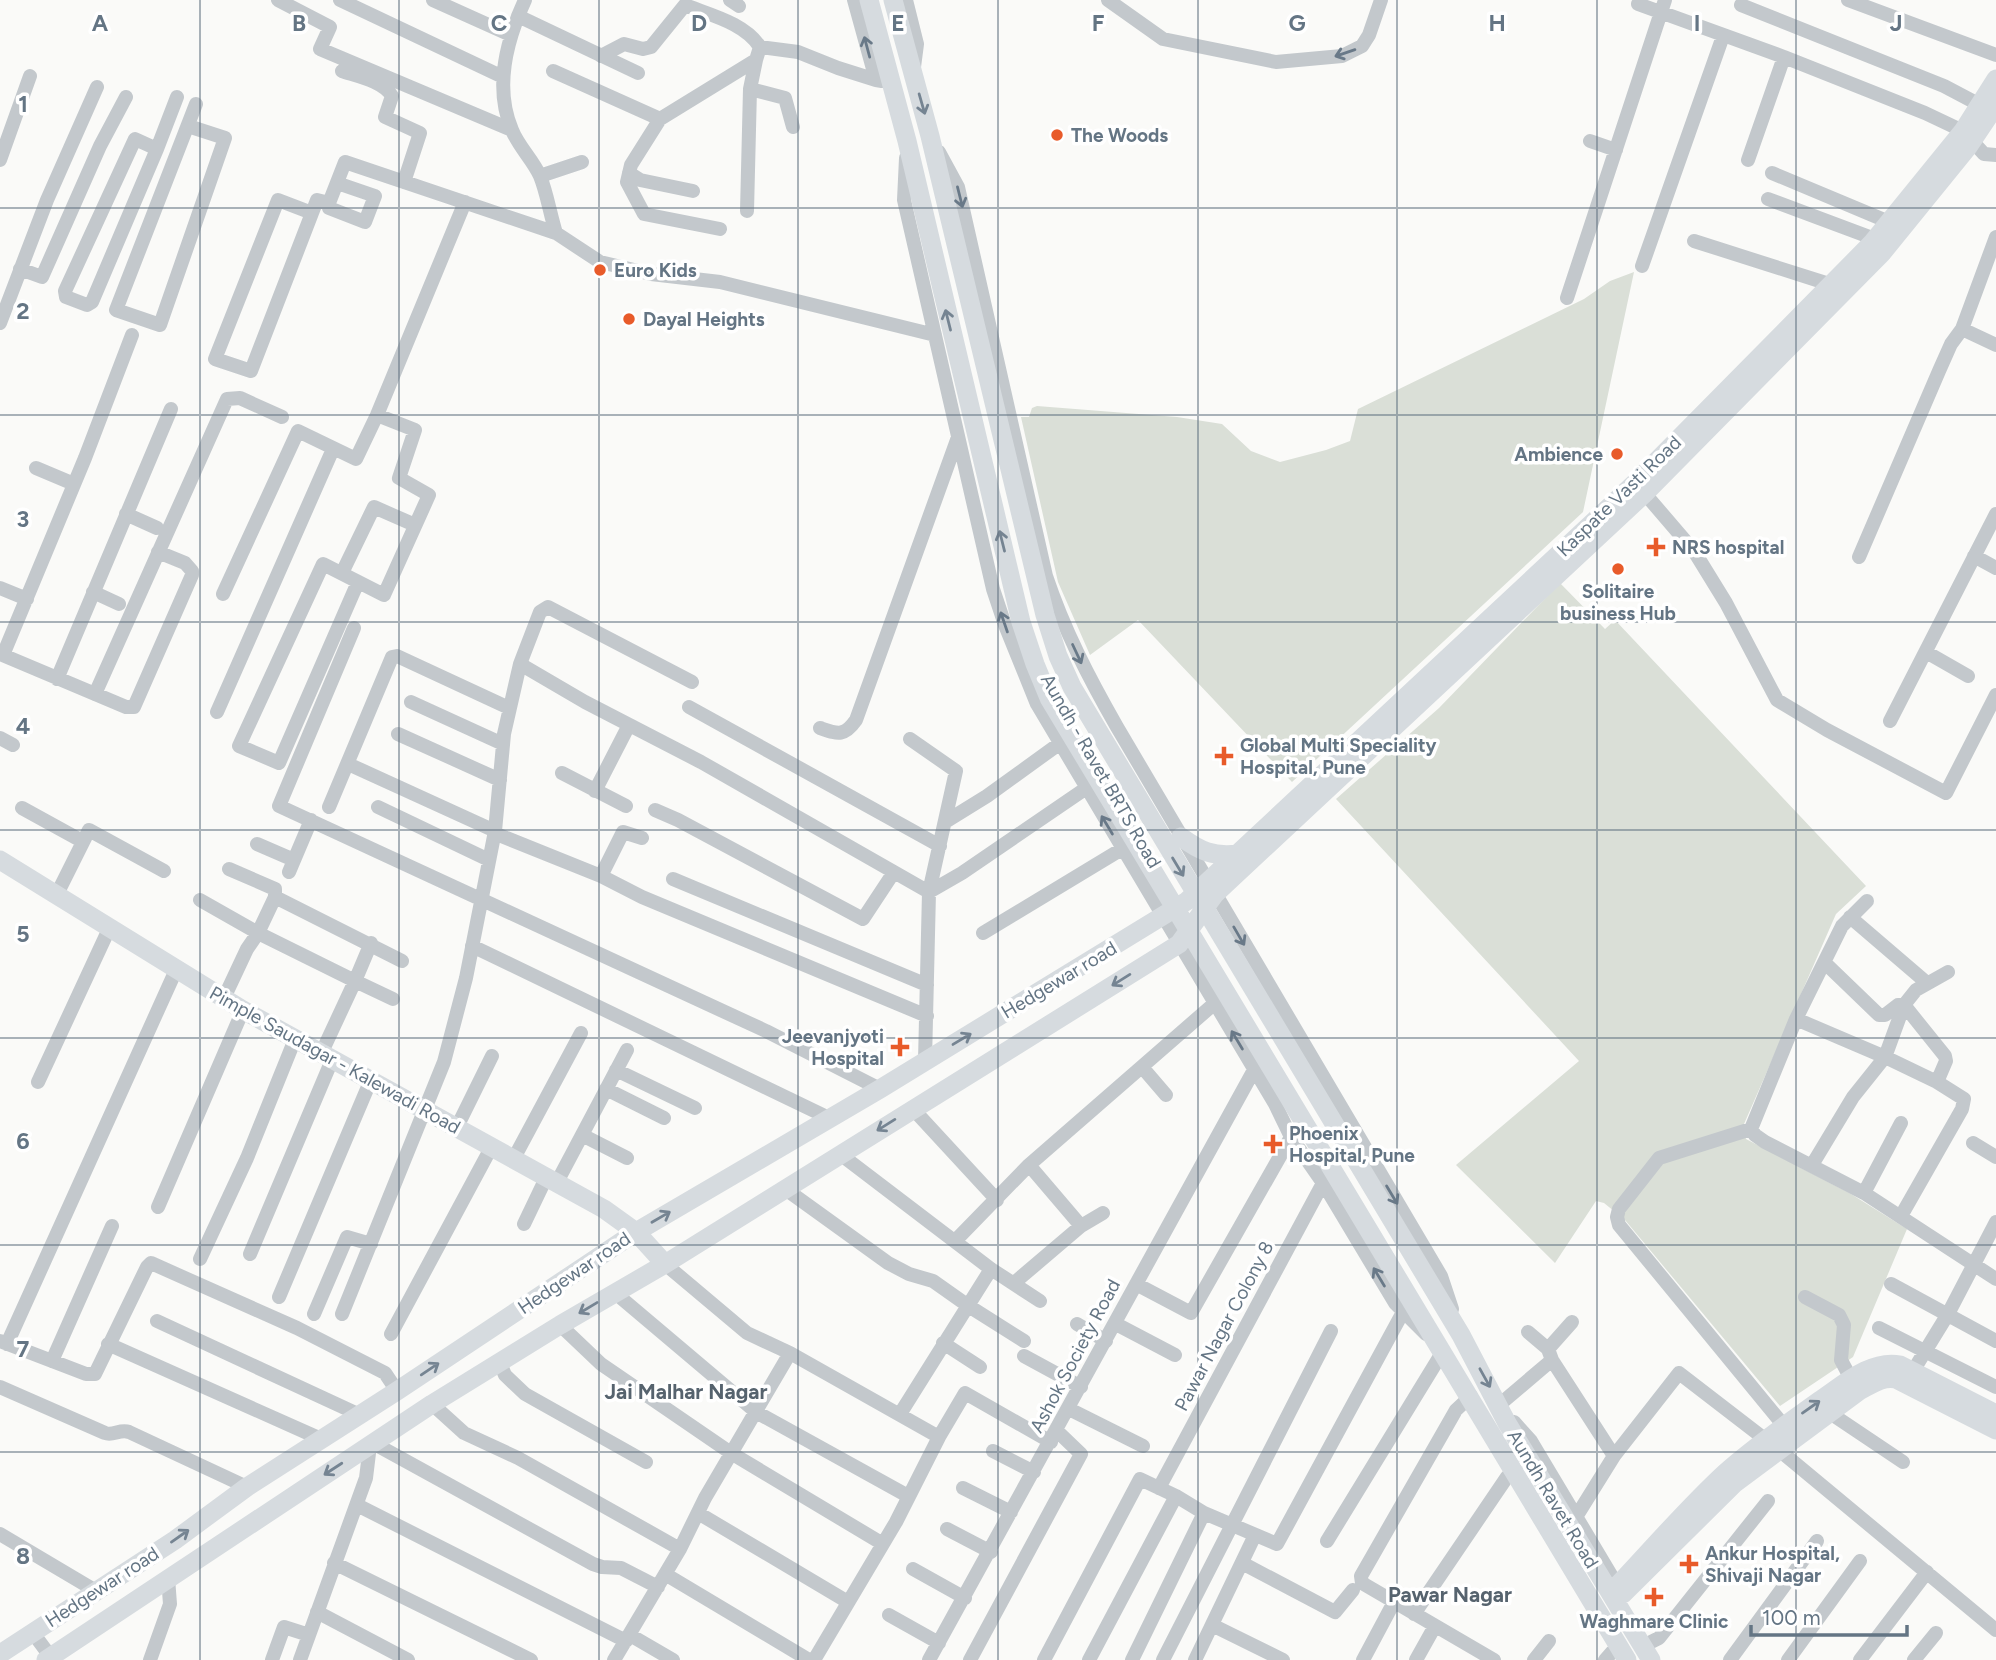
<svg xmlns="http://www.w3.org/2000/svg" width="1996" height="1660" viewBox="0 0 1996 1660" font-family="Figtree,sans-serif">
<style>
.grass{fill:#dadfd7}
.lines{fill:none;stroke-linecap:round;stroke-linejoin:round}
.minor{stroke:#c3c8cc;stroke-width:14}
.major{stroke:#d6dbdf;stroke-width:19}
.oneway{stroke:#697988}
.oneway2{stroke:#758492}
.grid{fill:none;stroke:#647584;stroke-width:2;stroke-opacity:0.55}
.poi-dot{fill:#e85b2a;stroke:#fff;stroke-width:2.5}
.labels{text-anchor:middle;dominant-baseline:central;stroke-width:7;stroke-linejoin:round;paint-order:stroke}
.poi-label{font-size:19px;font-weight:bold;fill:#647584;stroke:#fff;text-anchor:start}
.street-label{font-size:19px;fill:#647584;stroke:#fff}
.neighbourhood-label{font-size:21px;font-weight:bold;fill:#56636e;stroke:#fff}
.grid-label{font-size:23px;text-anchor:middle;font-weight:bold;fill:#647584;stroke:#fff;stroke-width:7;stroke-linejoin:round;paint-order:stroke}
</style>
<rect width="100%" height="100%" fill="#fafaf8"/>
<path class="grass" d="M1634 272 1583 512 1292 782 1138 620 1090 655 1058 582 1021 417H1029L1032 408 1037 406 1177 417 1222 424 1251 451 1280 462 1326 450 1350 441 1358 409 1584 299 1610 281Z
M1560 583 1605 629 1615 620 1866 886 1836 914 1744 1124 1746 1139 1851 1194 1907 1229 1853 1357 1780 1406 1625 1220 1604 1203 1596 1201 1555 1263 1456 1165 1579 1061 1336 799 1439 708Z"/>
<g class="lines">
<path class="minor" d="M278 0 330 27 320 49 512 130
M340 0 503 77
M433 0 511 35
M525 0C507 39 494 88 512 130 518 146 533 160 540 176 547 193 550 214 556 233
M730 0 739 6
M854 0 876 80 882 81
M906 0 917 44 914 67
M1108 0 1163 39 1276 62 1342 56 1362 46 1369 35 1381 0
M1848 0 1996 55
M1638 4 1784 57 1925 113 1963 131 1984 154 1996 155
M1741 5 1944 86 1980 105
M518 16 638 73
M601 56 624 44 643 49 651 47 685 5C710 15 745 23 760 47
M342 71C357 76 383 81 392 96L385 117 420 133 404 182
M553 71 660 119
M750 89 785 98 793 127
M188 126 225 138 160 325 116 310 196 104
M1590 141 1616 150
M157 149 92 302 87 305 66 297 65 291 135 139 157 149 177 97
M939 152 958 187 1046 576C1064 630 1089 678 1117 727L1441 1276 1452 1309
M906 158 904 200 993 589 1005 625 1037 704 1275 1104 1291 1137 1323 1183 1395 1303 1426 1334
M0 160 30 76
M1748 160 1784 57
M629 173 640 180 693 191
M1772 173 1889 222
M540 176 582 162
M1768 199 1875 239
M329 203V208L365 222 375 196 337 183
M747 211 750 89 756 60
M312 213 278 200 215 359 251 371 312 213 317 200 329 203 345 162 556 233 600 262 651 274 720 282 935 335
M720 229 644 214 627 182 631 165 660 119 756 60 760 47 798 52 838 68 876 80
M1996 237 1962 329 1996 345
M1694 241 1829 284
M1642 266 1723 36
M20 269 42 277 100 146 126 97
M1567 298 1665 0
M0 323 47 200 97 87
M36 468 74 484
M1640 488 1694 551 1726 603 1777 700 1827 730 1946 793 1996 695
M126 514 157 528
M1974 556 1996 568
M1859 557 1939 371 1951 344 1962 329
M342 573 374 507 415 525
M358 582 279 763 239 746 323 564 384 595 429 495 399 478 415 430 377 415
M0 588 27 599
M93 592 119 604
M223 594 298 431 356 459 377 415 465 202
M354 628 279 806 766 1031 880 1089
M1926 652 1968 676
M0 654 126 707H134L192 575V571L185 563 158 552
M3 655 85 458 132 335
M520 664 540 612 548 607 692 682
M57 679 171 409
M95 694 227 399 240 398 282 417
M411 702 503 744
M689 707 940 846
M217 712 333 449
M1890 721 1996 514
M820 728C838 734 844 737 856 720L958 437
M398 734 500 780
M0 738 13 745
M910 739 956 771 929 892 925 1061
M348 764 495 831
M562 773 626 806
M595 791 629 725
M329 807 392 657 397 656 509 708
M378 807 489 860
M22 808 82 841
M655 810 678 820 863 919 894 872
M945 822 987 796 1059 744
M494 833 601 876 642 897 927 1016
M257 844 294 860
M229 869 275 889V897
M289 872 311 820
M601 876 623 832 642 838
M673 879 927 985
M56 896 89 830 164 871
M200 900 258 933 275 897 402 961
M1867 901 1842 926 1796 1019 1751 1129 1755 1135 1765 1142 1864 1193 1996 1279
M1850 917 1927 983
M983 933 1122 849
M371 943 355 981 393 999
M472 946 829 1118
M1825 963 1879 1015H1885L1898 1005H1904L1945 1056 1946 1061 1937 1082
M224 998 247 949 258 933 355 981 321 1054
M1796 1019 1885 1057 1937 1082 1964 1099 1962 1109 1901 1216
M1142 1067 1166 1095
M616 1070 695 1108
M38 1082 109 929
M606 1089 664 1118
M913 1109 997 1200
M456 1129 492 1056
M1751 1129 1659 1158 1619 1209 1617 1217 1619 1225 1789 1432
M582 1135 627 1158
M1973 1143 1996 1157
M840 1154 991 1269 1040 1301
M513 1160 581 1033
M1029 1165 1081 1226
M1812 1165 1853 1097 1885 1057 1904 1005 1916 990 1948 972
M556 1184 627 1050
M784 1188 888 1263 909 1274 933 1281 967 1305 1024 1341
M1864 1193 1901 1123
M158 1207 243 1010
M524 1224 546 1178
M956 1240 1029 1165 1215 1003
M250 1254 332 1060
M200 1259 247 1158 295 1039
M1014 1283 1081 1226 1103 1213
M1136 1284 1191 1313 1291 1137
M1891 1284 1996 1341
M614 1292 756 1412 908 1496
M279 1297 370 1082
M1805 1297 1839 1315 1844 1325 1841 1360 1851 1379
M314 1314 347 1237 371 1244
M342 1314 444 1062 466 978 495 831 504 734 520 664 585 702 701 762 929 892 962 873 1085 789
M157 1321 360 1415
M1077 1324 1106 1341
M1116 1324 1175 1355
M560 1325 601 1364 731 1453 883 1544
M1879 1328 1996 1387
M1528 1332 1548 1349 1552 1360 1614 1456
M391 1334 491 1148
M0 1341 86 1374H95L147 1267 151 1263 297 1328 385 1373 397 1391
M943 1343 980 1367
M7 1344 176 970
M108 1344 321 1439
M1548 1349 1572 1322
M790 1353 939 1437 896 1522 814 1660
M1024 1356 1081 1387
M52 1361 112 1226
M500 1363 505 1375 525 1394 646 1462
M1913 1371 1948 1314 1996 1222
M0 1387 105 1433C113 1436 120 1429 129 1432L247 1487
M1471 1396 1456 1410 1361 1576 1362 1583 1494 1660
M432 1404 464 1433 518 1458 680 1549
M1499 1405 1552 1360
M1069 1409 1143 1446
M1830 1413 1903 1462
M900 1414 991 1269
M1514 1422 1531 1441 1617 1585
M939 1437 965 1393 1051 1442
M373 1443 593 1564 602 1567 621 1568 658 1587
M993 1451 1034 1472
M963 1488 1011 1512
M1159 1488 1323 1183
M357 1505 626 1641
M698 1513 848 1602
M1204 1513 1277 1544 1403 1312
M1576 1517 1614 1456 1679 1373 1779 1450 1996 1630
M947 1529 991 1552
M0 1534 96 1591
M1327 1541 1442 1353
M334 1563 531 1660
M1242 1563 1335 1612 1353 1590
M913 1569 965 1598
M665 1574 809 1660
M317 1612 408 1660
M1414 1614 1507 1477
M889 1615 939 1643
M1212 1625 1283 1660
M33 1633 53 1660
M630 1635 673 1660
M1651 1642 1659 1638 1768 1501
M150 1660 170 1604 168 1578
M272 1660 284 1627 309 1635
M300 1660 366 1478 370 1445
M614 1660 680 1549 705 1498 790 1353 747 1333 665 1264
M929 1660 1254 1070
M970 1660 1081 1454 1057 1431
M1044 1660 1140 1479 1176 1496 1204 1513 1132 1660
M1089 1660 1176 1496
M1163 1660 1331 1331
M1195 1660 1255 1535
M1363 1660 1394 1602
M1416 1660 1435 1626
M1534 1660 1549 1641
M1605 1660 1612 1652
M1730 1660 1817 1541
M1788 1660 1860 1561
M1860 1660 1927 1572
M1914 1660 1936 1633"/>
<path class="major" d="M869 0 907 141 1021 622 1035 664 1049 698 1627 1660
M893 0 930 136 1045 615 1058 656 1072 687 1461 1335 1507 1423 1651 1660
M1181 837C1200 851 1213 857 1238 854
M0 860 243 1010 604 1209 636 1232 665 1264
M1996 1414 1900 1365C1871 1359 1843 1385 1819 1401 1787 1424 1755 1446 1725 1473 1687 1508 1653 1548 1617 1586L1623 1594 1735 1483 1859 1391C1871 1385 1882 1376 1896 1379L1996 1430
M0 1654 175 1540 247 1487 397 1391 636 1232 880 1089 1187 901 1635 483 1872 243 1963 131 1996 79
M46 1660 432 1404 560 1325 665 1264 1179 944 1215 894 1645 493 1882 253 1968 147 1996 105"/>
</g>
<defs><path id="oneway-shaft" d="M-6 0H5M1.5-3L5.5 0L1.5 3" fill="none" stroke-width="1.6" stroke-linecap="round" stroke-linejoin="round" transform="scale(1.75)"/></defs>
<g class="oneway">
<use href="#oneway-shaft" transform="translate(867 47) rotate(-105)"/>
<use href="#oneway-shaft" transform="translate(1345 53) rotate(161)"/>
<use href="#oneway-shaft" transform="translate(960 197) rotate(76)"/>
<use href="#oneway-shaft" transform="translate(1004 622) rotate(-109)"/>
<use href="#oneway-shaft" transform="translate(1077 654) rotate(65)"/>
<use href="#oneway-shaft" transform="translate(1107 825) rotate(-121)"/>
<use href="#oneway-shaft" transform="translate(1239 936) rotate(60)"/>
<use href="#oneway-shaft" transform="translate(1237 1040) rotate(-121)"/>
<use href="#oneway-shaft" transform="translate(1392 1195) rotate(59)"/>
<use href="#oneway-shaft" transform="translate(1379 1277) rotate(-121)"/>
</g>
<g class="oneway2">
<use href="#oneway-shaft" transform="translate(922 104) rotate(74)"/>
<use href="#oneway-shaft" transform="translate(948 320) rotate(-104)"/>
<use href="#oneway-shaft" transform="translate(1002 541) rotate(-104)"/>
<use href="#oneway-shaft" transform="translate(1178 867) rotate(59)"/>
<use href="#oneway-shaft" transform="translate(1121 980) rotate(148)"/>
<use href="#oneway-shaft" transform="translate(962 1039) rotate(-31)"/>
<use href="#oneway-shaft" transform="translate(886 1125) rotate(148)"/>
<use href="#oneway-shaft" transform="translate(661 1217) rotate(-30)"/>
<use href="#oneway-shaft" transform="translate(588 1308) rotate(149)"/>
<use href="#oneway-shaft" transform="translate(430 1369) rotate(-34)"/>
<use href="#oneway-shaft" transform="translate(1485 1378) rotate(61)"/>
<use href="#oneway-shaft" transform="translate(1811 1407) rotate(-35)"/>
<use href="#oneway-shaft" transform="translate(333 1469) rotate(147)"/>
<use href="#oneway-shaft" transform="translate(180 1536) rotate(-35)"/>
</g>
<path class="grid" d="M200 0V1660M399 0V1660M599 0V1660M798 0V1660M998 0V1660M1198 0V1660M1397 0V1660M1597 0V1660M1796 0V1660M0 208H1996M0 415H1996M0 622H1996M0 830H1996M0 1038H1996M0 1245H1996M0 1452H1996"/>
<g class="poi-dot">
<circle cx="1057" cy="135" r="7"/>
<circle cx="600" cy="270" r="7"/>
<circle cx="629" cy="319" r="7"/>
<circle cx="1617" cy="454" r="7"/>
<path d="M1652.5 536.5h7v7h7v7h-7v7h-7v-7h-7v-7h7z"/>
<circle cx="1618" cy="569" r="7"/>
<path d="M1220.5 745.5h7v7h7v7h-7v7h-7v-7h-7v-7h7z"/>
<path d="M896.5 1036.5h7v7h7v7h-7v7h-7v-7h-7v-7h7z"/>
<path d="M1269.5 1133.5h7v7h7v7h-7v7h-7v-7h-7v-7h7z"/>
<path d="M1685.5 1553.5h7v7h7v7h-7v7h-7v-7h-7v-7h7z"/>
<path d="M1650.5 1586.5h7v7h7v7h-7v7h-7v-7h-7v-7h7z"/>
</g>
<g class="labels">
<g class="poi-label">
<text x="1071" y="135">The Woods</text>
<text x="614" y="270">Euro Kids</text>
<text x="643" y="319">Dayal Heights</text>
<text x="1603" y="454" text-anchor="end">Ambience</text>
<text x="1672" y="547">NRS hospital</text>
<text x="1618" y="591" text-anchor="middle">Solitaire<tspan x="1618" dy="22">business Hub</tspan></text>
<text x="1240" y="745">Global Multi Speciality<tspan x="1240" dy="22">Hospital, Pune</tspan></text>
<text x="884" y="1036" text-anchor="end">Jeevanjyoti<tspan x="884" dy="22">Hospital</tspan></text>
<text x="1289" y="1133">Phoenix<tspan x="1289" dy="22">Hospital, Pune</tspan></text>
<text x="1705" y="1553">Ankur Hospital,<tspan x="1705" dy="22">Shivaji Nagar</tspan></text>
<text x="1654" y="1621" text-anchor="middle">Waghmare Clinic</text>
</g>
<g class="street-label">
<text transform="translate(1619 496) rotate(-44)">Kaspate Vasti Road</text>
<text transform="translate(1101 771) rotate(60)">Aundh - Ravet BRTS Road</text>
<text transform="translate(1059 980) rotate(-31)">Hedgewar road</text>
<text transform="translate(335 1060) rotate(29)">Pimple Saudagar - Kalewadi Road</text>
<text transform="translate(574 1273) rotate(-34)">Hedgewar road</text>
<text transform="translate(1224 1326) rotate(-62)">Pawar Nagar Colony 8</text>
<text transform="translate(1075 1356) rotate(-62)">Ashok Society Road</text>
<text transform="translate(1553 1499) rotate(59)">Aundh Ravet Road</text>
<text transform="translate(102 1587) rotate(-33)">Hedgewar road</text>
</g>
<g class="neighbourhood-label">
<text x="686" y="1391">Jai Malhar Nagar</text>
<text x="1450" y="1594">Pawar Nagar</text>
</g>
</g>
<g class="grid-label">
<text x="100" y="31">A</text>
<text x="299" y="31">B</text>
<text x="499" y="31">C</text>
<text x="699" y="31">D</text>
<text x="898" y="31">E</text>
<text x="1098" y="31">F</text>
<text x="1297" y="31">G</text>
<text x="1497" y="31">H</text>
<text x="1697" y="31">I</text>
<text x="1896" y="31">J</text>
<text x="23" y="112">1</text>
<text x="23" y="319">2</text>
<text x="23" y="527">3</text>
<text x="23" y="734">4</text>
<text x="23" y="942">5</text>
<text x="23" y="1149">6</text>
<text x="23" y="1357">7</text>
<text x="23" y="1564">8</text>
</g>
<path d="M1751 1625v10h156v-10" fill="none" stroke="#647584" stroke-width="3.5"/>
<text x="1762" y="1625" font-size="21" fill="#647584" stroke="#ffffff" stroke-width="5" paint-order="stroke">100 m</text>
</svg>
